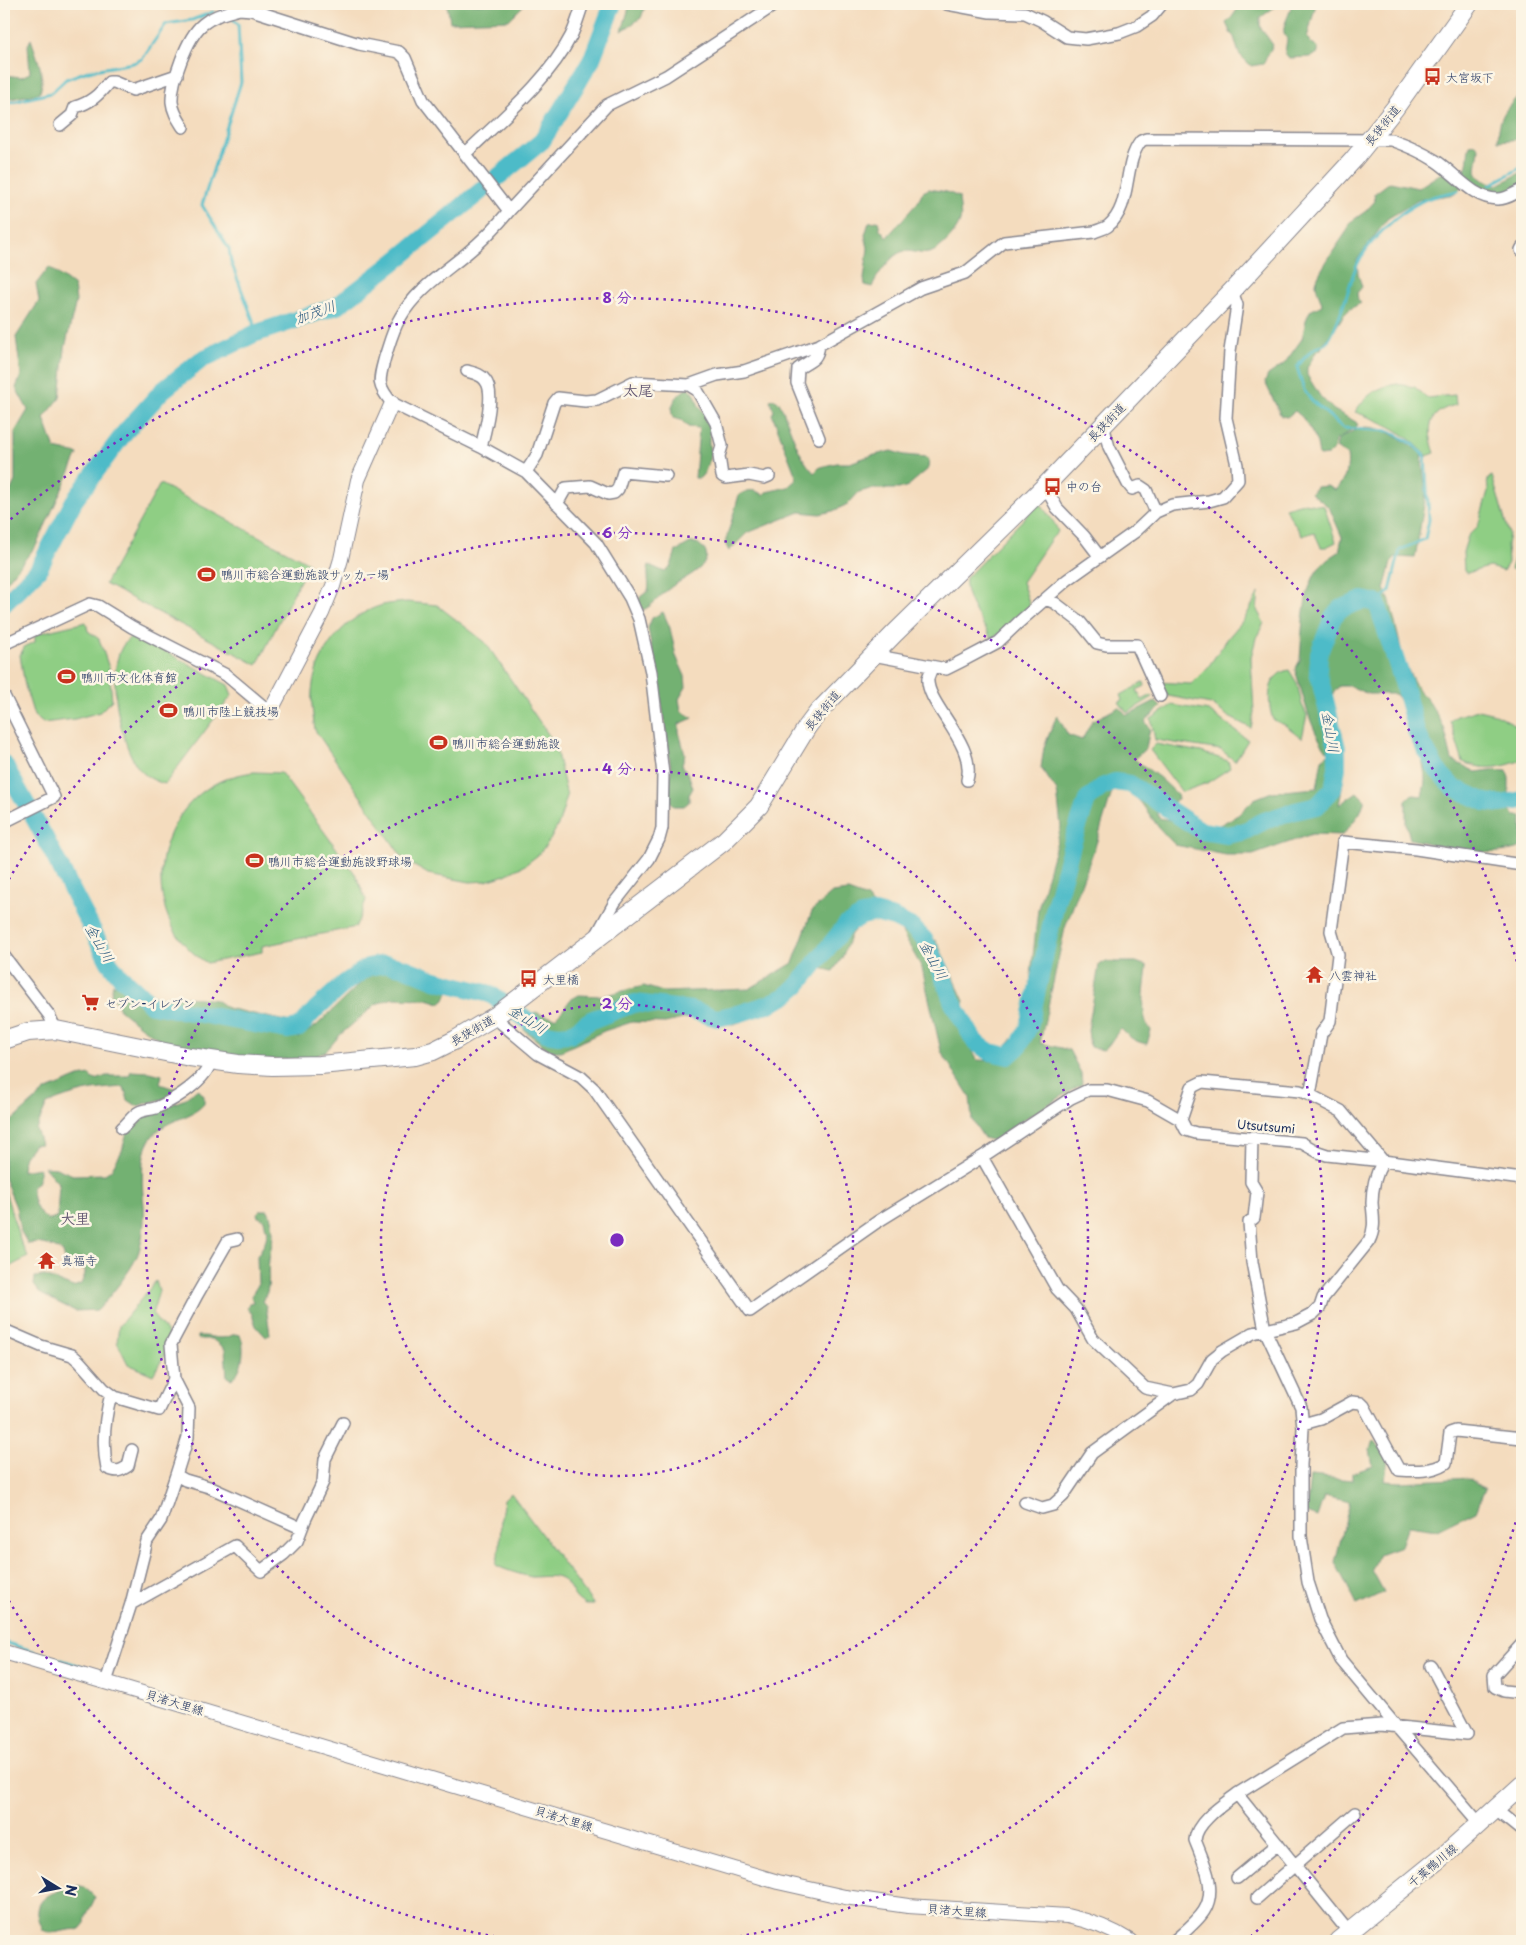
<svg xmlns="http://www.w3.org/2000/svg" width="1526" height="1945" viewBox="0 0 1526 1945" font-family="'Playpen Sans','Klee One',sans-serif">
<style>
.green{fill:#8fce84;stroke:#557e71}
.forest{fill:#73b172;stroke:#477068}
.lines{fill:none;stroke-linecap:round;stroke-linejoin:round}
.stream{stroke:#4ebbc8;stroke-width:3}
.river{stroke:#4ebbc8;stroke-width:18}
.minor-casing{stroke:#88868e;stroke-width:14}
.tertiary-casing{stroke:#88868e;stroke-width:16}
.primary-casing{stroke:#88868e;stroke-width:20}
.minor{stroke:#fff;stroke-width:11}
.tertiary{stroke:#fff;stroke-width:14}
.primary{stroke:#fff;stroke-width:18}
.ring{fill:none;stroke:#7b2cbf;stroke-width:2.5;stroke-dasharray:2.5 5}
.labels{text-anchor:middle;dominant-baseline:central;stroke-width:5;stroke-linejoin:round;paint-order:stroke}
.poi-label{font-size:12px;fill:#1b2f5e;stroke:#fcf5e5;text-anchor:start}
.street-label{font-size:12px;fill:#1b2f5e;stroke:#fcf5e5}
.water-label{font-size:14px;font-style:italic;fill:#2a597e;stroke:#fcf5e5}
.quarter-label{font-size:15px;font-weight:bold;fill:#645873;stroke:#fcf5e5}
.centre{fill:#7b2cbf;stroke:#fcf5e5;stroke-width:2.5}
.ring-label{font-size:15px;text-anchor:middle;font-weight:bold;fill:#7b2cbf;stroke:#fcf5e5;stroke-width:5;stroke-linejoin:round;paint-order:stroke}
</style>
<rect width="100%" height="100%" fill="#fcf5e5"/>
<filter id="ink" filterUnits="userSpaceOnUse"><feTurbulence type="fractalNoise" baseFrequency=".02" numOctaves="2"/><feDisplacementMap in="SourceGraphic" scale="10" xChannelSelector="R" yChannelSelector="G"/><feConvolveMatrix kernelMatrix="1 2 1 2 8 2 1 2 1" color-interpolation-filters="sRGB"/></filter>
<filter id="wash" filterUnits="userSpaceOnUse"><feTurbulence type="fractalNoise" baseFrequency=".0096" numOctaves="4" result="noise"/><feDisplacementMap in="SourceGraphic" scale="20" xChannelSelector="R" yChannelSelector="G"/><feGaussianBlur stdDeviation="1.12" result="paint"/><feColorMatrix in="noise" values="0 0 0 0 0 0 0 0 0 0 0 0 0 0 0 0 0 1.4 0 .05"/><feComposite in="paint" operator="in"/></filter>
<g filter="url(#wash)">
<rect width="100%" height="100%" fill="#f4dcbe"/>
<path class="green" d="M1397 384 1415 387 1426 398 1455 395 1456 405C1428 411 1426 428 1435 453L1427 456C1407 433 1384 422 1355 412 1366 395 1377 387 1397 384Z
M1492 476 1509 534 1507 545 1508 563 1503 571 1489 567 1467 573 1464 571 1463 552 1468 536 1478 526 1488 491 1487 479Z
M160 484 309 563 257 665 105 584Z
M1040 502C1045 513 1055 520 1058 532L1051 539 1022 582 1030 605C1019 616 1006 633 991 638 982 621 963 598 966 578Z
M1303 503 1324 506 1336 542 1326 547H1321L1314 532 1302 536 1285 508Z
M1522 530V571L1511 569 1515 557 1517 532Z
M1259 592 1257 610 1264 623 1256 638 1251 658 1254 712 1251 728 1229 717 1211 704 1168 696 1158 682 1191 684 1208 667 1228 638 1245 618Z
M407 602 437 605 485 642 550 737 556 749 567 796 559 823 550 840 538 855 525 865 505 875 486 881 470 882 428 874 404 860 315 730C313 715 310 700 313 684 319 647 350 612 387 604 394 603 400 603 407 602Z
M86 622 88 631 99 639 109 668 112 700 100 712 75 719 43 723 34 716 25 686 20 655 25 646 35 642V634Z
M135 635 228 685 232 695 165 784C154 781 144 776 137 766 119 741 99 650 135 635Z
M1289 670 1297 683 1302 705 1307 715 1302 738 1285 725 1273 720C1267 702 1266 674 1289 670Z
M1144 682 1145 686 1137 690 1142 700 1152 695 1153 697 1127 713 1119 702 1123 700 1121 695Z
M1172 705 1209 711 1248 740 1235 761 1221 750 1155 740 1151 719Z
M1478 710 1495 714 1522 728V760C1500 768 1485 771 1463 762L1450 721 1457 716Z
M1156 744 1201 752 1228 761 1230 768 1207 783 1182 792 1150 750Z
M254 772 281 773 356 875 366 900 356 927 262 946V952L207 963C142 924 148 825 211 786 224 778 239 774 254 772Z
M4 1188 21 1243 28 1257 9 1267 4 1234Z
M156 1281 159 1291 152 1314 169 1335 167 1351 153 1375 128 1364 117 1342 119 1326Z
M511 1493 594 1605H585C581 1602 576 1599 574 1595 570 1588 567 1581 559 1578 550 1575 541 1577 532 1577 525 1576 501 1569 496 1565L500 1546 501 1516 504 1500Z"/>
<path class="forest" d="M447 4H525L509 20 450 22Z
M630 4H646L641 18 622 31Z
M1241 4H1289L1276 6 1260 18V27L1273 45 1263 64 1251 66 1239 54 1234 37 1231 34 1226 23 1232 17Z
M1291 4H1316L1307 38 1312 44 1318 47V53L1310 57 1289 58 1285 53 1287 39C1278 27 1291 17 1291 4Z
M31 39C36 55 46 76 40 92L36 94 4 100V75L21 77 30 73 28 45Z
M1522 92V139L1498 141C1499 115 1505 110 1522 92Z
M1476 144 1479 148C1477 172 1468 177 1498 185L1522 172V185L1504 195 1461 187 1455 194 1418 200 1387 219 1357 260 1358 274 1362 287 1357 293 1358 300 1361 303 1350 309 1343 316 1335 329 1325 341 1321 349 1316 352 1307 368V375L1320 396 1334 410 1356 422 1358 425 1339 439C1345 436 1353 430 1360 428 1379 423 1407 442 1421 453L1426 493 1415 558 1395 557 1391 563 1384 589 1390 601 1404 662 1418 690 1428 700 1444 727 1452 760 1476 772 1490 770 1507 771 1509 778V810L1515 816H1522V847C1486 860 1446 847 1410 839L1406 823V800L1412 795 1422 796C1423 791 1425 785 1425 780 1425 757 1407 715 1396 694H1368L1350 686H1339L1332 695 1337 727 1331 748 1327 751C1309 728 1304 696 1295 670L1300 660C1302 635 1302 598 1314 576 1319 565 1329 558 1339 552L1342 537 1329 507 1311 493 1316 487 1327 486 1335 490C1346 479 1349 469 1347 455L1336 448 1338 439 1335 441 1334 449 1328 455 1319 456 1317 443 1310 429 1302 417 1295 411 1287 417 1281 416 1265 382 1268 375 1284 364 1302 339 1306 320 1310 311 1322 305C1321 297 1316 291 1316 283 1316 275 1341 240 1347 231L1349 223 1366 211 1375 201 1374 194 1390 182 1418 188 1443 172 1457 171 1466 168C1469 160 1467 153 1470 145Z
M929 189 947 192 959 197C959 204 962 215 960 221 957 232 939 252 928 253 920 255 910 249 901 252 891 256 876 276 872 287L865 285 864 279 868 248 865 235 869 222 878 221 880 229 887 237 918 202 923 192Z
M49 267 74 286 76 301 65 348 60 398 44 418 55 449 78 454 36 546 4 585V519L9 494 15 481V432L28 410 16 388 21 375 16 337 39 301 36 284Z
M688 388C700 396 694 400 701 409 706 415 709 419 713 426 708 435 708 445 711 454L705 472 700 478H695L699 428 688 427 681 420 673 418C668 406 678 393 688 388Z
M773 399 779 402C791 426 795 453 814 473L820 467 837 463H850L863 458 891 451 904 455 926 457 929 460 928 469 908 486 899 489H871L859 492 848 504 833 511 820 514 800 512 747 533 729 551 725 543 739 495C749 489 753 489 764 495L766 492 788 487 797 479 772 414 774 411 770 400Z
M690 543H697C700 545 704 548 705 551 714 567 679 580 670 588 660 595 654 605 643 610L639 605 640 597 648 591C650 582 646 574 649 565L665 572 671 566 676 551Z
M663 612 670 628 676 656 685 676 686 687 679 699 681 711 693 718 679 724V732L685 754 682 765 689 776 693 788 689 795V802L684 806H674L669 801 671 770 664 716 648 628 652 618Z
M1155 701 1161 707 1145 721 1150 729 1146 748 1134 759 1160 778 1177 794 1178 800 1156 808 1159 818 1214 828 1238 815 1254 799 1272 792 1317 788 1322 759 1330 753 1340 759 1343 782 1339 805 1357 792 1365 800 1360 813 1343 835 1312 834 1253 855H1226L1175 845 1159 828 1142 804 1128 788 1113 789 1096 844 1065 928 1040 1043 1069 1050 1081 1073 1082 1084 1023 1120 994 1141 984 1138 972 1120 970 1097 941 1051 922 968 899 927 920 925 937 942 964 1001 965 1035 977 1060 995 1061 1026 1022 1038 909 1061 827 1057 791 1041 768 1044 747 1057 715 1068 735 1082 740 1092 721 1119 707 1127 715Z
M848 891 867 898 876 909 870 919 861 923 851 934 842 958 833 971 820 968 785 1001 765 1013 734 1024 709 1023 705 1010 698 1003 696 1016 665 1023 632 1022 604 1031 561 1051H550L524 1030C524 1021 529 1016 536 1012L542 1015 555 1018 563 1010 570 1000 579 995 602 996 644 986 663 992 749 989 793 963 812 911 832 893Z
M1105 962H1136L1147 966C1146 983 1138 1018 1151 1030L1147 1044C1135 1042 1129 1037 1121 1029 1113 1036 1111 1045 1103 1050L1090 1047 1088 1030 1099 965Z
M395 971 434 987 445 988 448 993 445 999 440 1003 427 999 393 998 376 1004 340 1035 327 1050 313 1058 258 1060 168 1045 141 1027 121 1011 111 993 113 984 122 985 138 999 158 1000 167 996 200 998 216 1000 227 1008 290 1022 298 1038 316 1026 365 979 377 972Z
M131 1071 150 1072 162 1075 160 1084 178 1090 174 1096 137 1106 128 1100 124 1087C92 1089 76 1092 47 1104L36 1129 41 1144 33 1145 23 1159 22 1171 39 1168V1181L32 1186C32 1201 35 1211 48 1220L57 1217 59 1184 44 1167 56 1168 73 1175 105 1174 111 1170 122 1151 127 1132 153 1111 183 1100 198 1089 204 1096V1104C189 1121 163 1118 149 1141 140 1156 142 1189 144 1205 145 1219 143 1238 139 1251 134 1268 110 1296 98 1310L75 1311 41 1294 34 1285 35 1277 45 1276 73 1287 81 1284 85 1274V1270L66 1264 63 1252C51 1245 42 1242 28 1244L20 1230 16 1207 4 1178V1110H6V1126L45 1091 79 1077 90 1075 91 1078 96 1080 106 1076H129Z
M260 1210H268C271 1217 273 1224 273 1233 273 1242 270 1251 269 1260 267 1274 272 1290 262 1301L266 1306 270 1334 266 1337 256 1326 252 1314 247 1308 249 1303 253 1302 251 1296 258 1285 257 1256 265 1243 268 1230 266 1229C264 1222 266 1219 258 1217L257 1213Z
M235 1334 240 1335C246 1346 243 1373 231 1379L227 1377 225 1349 212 1339H198V1336C214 1335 219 1342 235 1334Z
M1373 1440 1388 1458 1385 1481 1401 1482 1469 1478 1485 1489 1476 1511 1437 1530 1408 1526 1401 1546 1379 1554 1372 1570 1384 1592 1357 1605 1335 1562 1350 1502 1324 1496 1317 1517 1306 1513 1310 1476 1352 1480V1473L1373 1466 1370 1450Z
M78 1885 84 1887 95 1897C92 1908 85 1912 85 1924L80 1930C68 1927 53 1937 43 1931 42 1927 40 1924 39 1920 32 1894 60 1891 78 1885Z"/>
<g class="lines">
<path class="stream" d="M230 16 238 24 241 82 202 205 229 249 231 262 253 320 254 334
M4 104 51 93 66 79 88 71 133 63 142 59 166 24 192 20 213 12
M1490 185 1522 167
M1377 603 1390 591 1400 550 1425 539 1429 520 1425 457 1413 444 1390 431 1343 428 1311 400 1304 390 1297 367C1302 361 1307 354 1313 350 1316 346 1323 346 1326 343 1335 334 1349 289 1353 275 1362 245 1402 207 1432 197 1440 194 1449 193 1458 191
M4 1642 100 1672"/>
<path class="river" d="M4 604 38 570 74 501 125 432 162 391 201 360 254 334 337 306 393 263 542 141 591 61 613 4
M4 764 44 836 109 962 118 974 152 1005 287 1030 299 1028 316 1009 345 983 368 967 386 964 405 968 435 980 490 994 546 1033 558 1035 570 1034 591 1020 635 1003 691 1010 717 1018 741 1013 769 1004 784 997 798 985 846 925 862 916 875 913 894 918 912 927 924 939 939 966 953 1003 975 1042 990 1052 1008 1056 1018 1047 1029 1027 1056 902 1073 841 1087 800 1102 787 1115 782 1130 784 1202 831 1227 835 1243 832 1264 821 1295 811 1317 806 1333 789 1337 768V748L1318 672 1319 653 1333 617 1340 609 1363 600 1377 603 1403 682 1417 734 1437 770 1453 787 1485 802 1501 804 1522 800"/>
</g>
</g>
<g filter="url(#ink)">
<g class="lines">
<defs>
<path id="minor" d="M232 4 239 9 252 10 359 44 399 52 405 58 423 100 509 211
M947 4 990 12 1025 13 1042 21 1067 37 1086 39 1119 33 1137 26 1152 16 1162 4
M60 125 72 115 75 107C90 103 99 95 109 82H114L133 90 177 75
M183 127C178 119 173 112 172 102 171 82 187 37 203 24 214 15 226 13 239 9
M465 154C501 119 548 81 571 36 576 26 579 14 583 4
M1521 250 1522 248
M819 345C817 362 809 360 798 369L797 383 819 438
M467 371C473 373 481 374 485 380 496 392 485 431 481 447
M689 385 697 390 716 423 722 446 719 456 722 476 726 478 749 475 764 478 769 476
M1103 425 1109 447 1128 484 1132 489 1140 486 1146 490 1156 512
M526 472 537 455 554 403 558 398 585 401 597 400 633 382 689 385 717 375 744 371 819 345 921 288 965 273 1004 242 1094 232C1098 230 1104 229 1108 226 1133 205 1122 165 1141 141L1146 139 1391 140C1408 146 1422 152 1436 161 1456 174 1472 198 1497 199 1505 200 1515 193 1522 190
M1045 486 1057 508 1084 536 1100 557
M557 504 566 488 590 486 608 494 614 493 618 489 623 472 666 476
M1045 599 1055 603 1080 622 1097 643 1106 645H1137L1160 696
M4 644 90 604 98 606 132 627 226 675 270 712
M873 655 946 669 962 661 998 642 1018 623 1067 580 1136 531 1156 512 1172 505 1209 501 1223 497 1238 480 1237 465 1226 418 1230 351 1237 305 1232 291
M933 667C931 670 929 675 928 678 925 704 977 743 967 780
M4 696 54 797 4 822
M595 938 615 902 649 859 659 839 662 828 663 774 651 672 639 619 630 598 596 543 526 472 481 447 392 403C376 384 379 380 385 357 389 345 393 329 400 318 415 291 443 273 466 254 482 241 496 227 509 211L607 105 666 76 776 4
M4 956 49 1015 56 1030
M494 1017 538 1054 581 1077 594 1089 750 1311 877 1222 982 1157 1071 1098 1088 1090H1107L1148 1101 1181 1120 1192 1087 1202 1082 1300 1091 1310 1095 1341 1111 1383 1161 1522 1179
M1310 1095 1321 1034 1330 1021 1338 955 1331 931 1343 842 1416 849 1522 865
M122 1128C127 1124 133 1115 139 1112 145 1109 152 1110 158 1107 176 1099 206 1080 211 1061
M1252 1137 1251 1182 1257 1192 1254 1218 1249 1222 1252 1262 1265 1330 1301 1407 1303 1428 1301 1465V1536L1308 1582 1320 1619 1341 1660 1396 1726 1480 1824
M982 1157 1057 1289 1076 1309 1093 1339 1145 1388 1173 1394
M4 1330 41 1346 72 1355 79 1361 104 1389 115 1397 159 1410 174 1379 189 1408 188 1437 176 1475 185 1480 209 1487 301 1528
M174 1379 171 1344 197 1295 228 1241 237 1239
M111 1394C105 1417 102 1445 107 1468 116 1472 119 1472 128 1466L132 1450
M1303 1424 1321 1419 1352 1402 1361 1403 1364 1406 1399 1470C1415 1471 1432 1472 1446 1463L1450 1433 1456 1431 1522 1438
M1025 1502 1042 1508 1053 1505 1063 1496 1092 1453 1173 1394 1191 1390 1198 1384 1212 1359 1222 1351 1253 1333 1296 1323 1313 1314 1320 1307 1323 1298 1369 1241C1376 1227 1373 1217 1372 1203 1372 1187 1375 1175 1383 1161L1327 1155 1318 1152 1302 1143 1196 1133 1186 1130 1181 1120
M131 1604 235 1546 261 1571 284 1554 297 1541 305 1520 323 1482 325 1459 343 1423
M1522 1644 1494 1675 1495 1687 1504 1691 1522 1693
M1431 1666 1467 1734
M106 1682 131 1604 147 1541 161 1520 176 1475
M1237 1794 1356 1941
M1496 1810 1522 1831
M1237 1878 1278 1844
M1257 1898 1355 1813
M1174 1941C1184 1932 1197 1922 1204 1911 1218 1889 1203 1861 1195 1840 1196 1822 1224 1804 1237 1794L1343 1728 1381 1725 1467 1734"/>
<path id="tertiary" d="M270 712 322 613 333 586 341 559 358 480 392 403
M4 1652 778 1882 845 1897 908 1906 1067 1916C1091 1921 1110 1928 1130 1941"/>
<path id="primary" d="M4 1040 28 1032 56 1030 190 1057 238 1064 272 1066 320 1065 415 1056 433 1051 455 1040 497 1015 724 841 759 806 807 727 819 711 895 633 1045 486 1232 291 1354 159 1395 108 1469 4
M1338 1941 1449 1851 1522 1785"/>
</defs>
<use href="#minor" class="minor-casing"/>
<use href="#tertiary" class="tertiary-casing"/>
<use href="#primary" class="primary-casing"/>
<use href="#minor" class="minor"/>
<use href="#tertiary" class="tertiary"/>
<use href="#primary" class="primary"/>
</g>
</g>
<g class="ring">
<circle cx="617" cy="1240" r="236"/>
<circle cx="617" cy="1240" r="471"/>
<path d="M525 1941A707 707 0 0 1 5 1594M5 886A707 707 0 1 1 709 1941"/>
<path d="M1520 1508A942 942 0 0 1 1247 1940M5 524A942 942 0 0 1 1520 972"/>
</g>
<defs>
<symbol id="bus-bare" viewBox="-9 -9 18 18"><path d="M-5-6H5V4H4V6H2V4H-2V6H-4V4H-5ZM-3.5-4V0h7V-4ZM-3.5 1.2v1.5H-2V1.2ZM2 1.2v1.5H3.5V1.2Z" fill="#c8321e" stroke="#fcf5e5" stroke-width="2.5" paint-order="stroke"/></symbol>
<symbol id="stadium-bare" viewBox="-9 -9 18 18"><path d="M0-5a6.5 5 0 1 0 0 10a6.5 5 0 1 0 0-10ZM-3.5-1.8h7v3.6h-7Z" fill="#c8321e" stroke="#fcf5e5" stroke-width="2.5" paint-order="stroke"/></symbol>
<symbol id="temple-bare" viewBox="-9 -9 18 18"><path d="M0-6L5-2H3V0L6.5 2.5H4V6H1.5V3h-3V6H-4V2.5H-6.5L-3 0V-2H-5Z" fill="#c8321e" stroke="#fcf5e5" stroke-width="2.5" paint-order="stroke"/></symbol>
<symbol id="supermarket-bare" viewBox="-9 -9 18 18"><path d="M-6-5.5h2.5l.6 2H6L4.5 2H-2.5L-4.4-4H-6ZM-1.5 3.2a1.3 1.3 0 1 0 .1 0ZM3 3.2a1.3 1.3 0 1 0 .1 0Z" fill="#c8321e" stroke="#fcf5e5" stroke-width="2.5" paint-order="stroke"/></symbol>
</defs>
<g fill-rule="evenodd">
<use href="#bus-bare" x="1420" y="64" width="25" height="25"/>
<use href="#bus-bare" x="1040" y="474" width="25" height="25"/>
<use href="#stadium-bare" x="194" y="562" width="25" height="25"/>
<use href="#stadium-bare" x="54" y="664" width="25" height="25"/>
<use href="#stadium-bare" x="156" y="698" width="25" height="25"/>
<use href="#stadium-bare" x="426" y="730" width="25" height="25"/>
<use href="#stadium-bare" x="242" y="848" width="25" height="25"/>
<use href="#temple-bare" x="1302" y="962" width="25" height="25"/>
<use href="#bus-bare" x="516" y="966" width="25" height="25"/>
<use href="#supermarket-bare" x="78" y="990" width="25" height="25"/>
<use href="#temple-bare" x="34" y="1248" width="25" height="25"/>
</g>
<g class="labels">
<g class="poi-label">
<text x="1446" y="77">大宮坂下</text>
<text x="1066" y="486">中の台</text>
<text x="221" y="574">鴨川市総合運動施設サッカー場</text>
<text x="81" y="677">鴨川市文化体育館</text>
<text x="183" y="711">鴨川市陸上競技場</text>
<text x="452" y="743">鴨川市総合運動施設</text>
<text x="268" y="861">鴨川市総合運動施設野球場</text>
<text x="1329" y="975">八雲神社</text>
<text x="543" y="979">大里橋</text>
<text x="105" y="1003">セブン-イレブン</text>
<text x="61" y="1260">真福寺</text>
</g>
<g class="street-label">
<text transform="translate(1382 125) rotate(-51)">長狭街道</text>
<text transform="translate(1106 422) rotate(-46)">長狭街道</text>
<text transform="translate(822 710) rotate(-50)">長狭街道</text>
<text transform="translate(472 1030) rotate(-30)">長狭街道</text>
<text transform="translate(1266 1126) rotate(5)">Utsutsumi</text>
<text transform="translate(175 1702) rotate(17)">貝渚大里線</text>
<text transform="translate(564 1818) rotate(17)">貝渚大里線</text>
<text transform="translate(1432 1865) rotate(-40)">千葉鴨川線</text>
<text transform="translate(957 1910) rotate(4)">貝渚大里線</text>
</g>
<g class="water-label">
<text transform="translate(315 312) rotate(-20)">加茂川</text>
<text transform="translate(1331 732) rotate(80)">金山川</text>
<text transform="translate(100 943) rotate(60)">金山川</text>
<text transform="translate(934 960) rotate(62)">金山川</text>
<text transform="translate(528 1019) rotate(32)">金山川</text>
</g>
<g class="quarter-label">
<text x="638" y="389">太尾</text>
<text x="75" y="1217">大里</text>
</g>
</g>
<circle cx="617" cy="1240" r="8" class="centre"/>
<g class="ring-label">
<text x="617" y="303">8 分</text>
<text x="617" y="538">6 分</text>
<text x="617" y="774">4 分</text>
<text x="617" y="1009">2 分</text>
</g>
<rect width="1526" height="1945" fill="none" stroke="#fcf5e5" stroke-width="20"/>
<g transform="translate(58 1888) rotate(100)" stroke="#fcf5e5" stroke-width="4" paint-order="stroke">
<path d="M0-4L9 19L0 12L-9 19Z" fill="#1b2f5e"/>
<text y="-8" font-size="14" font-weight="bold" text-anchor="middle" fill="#1b2f5e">N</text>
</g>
</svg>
